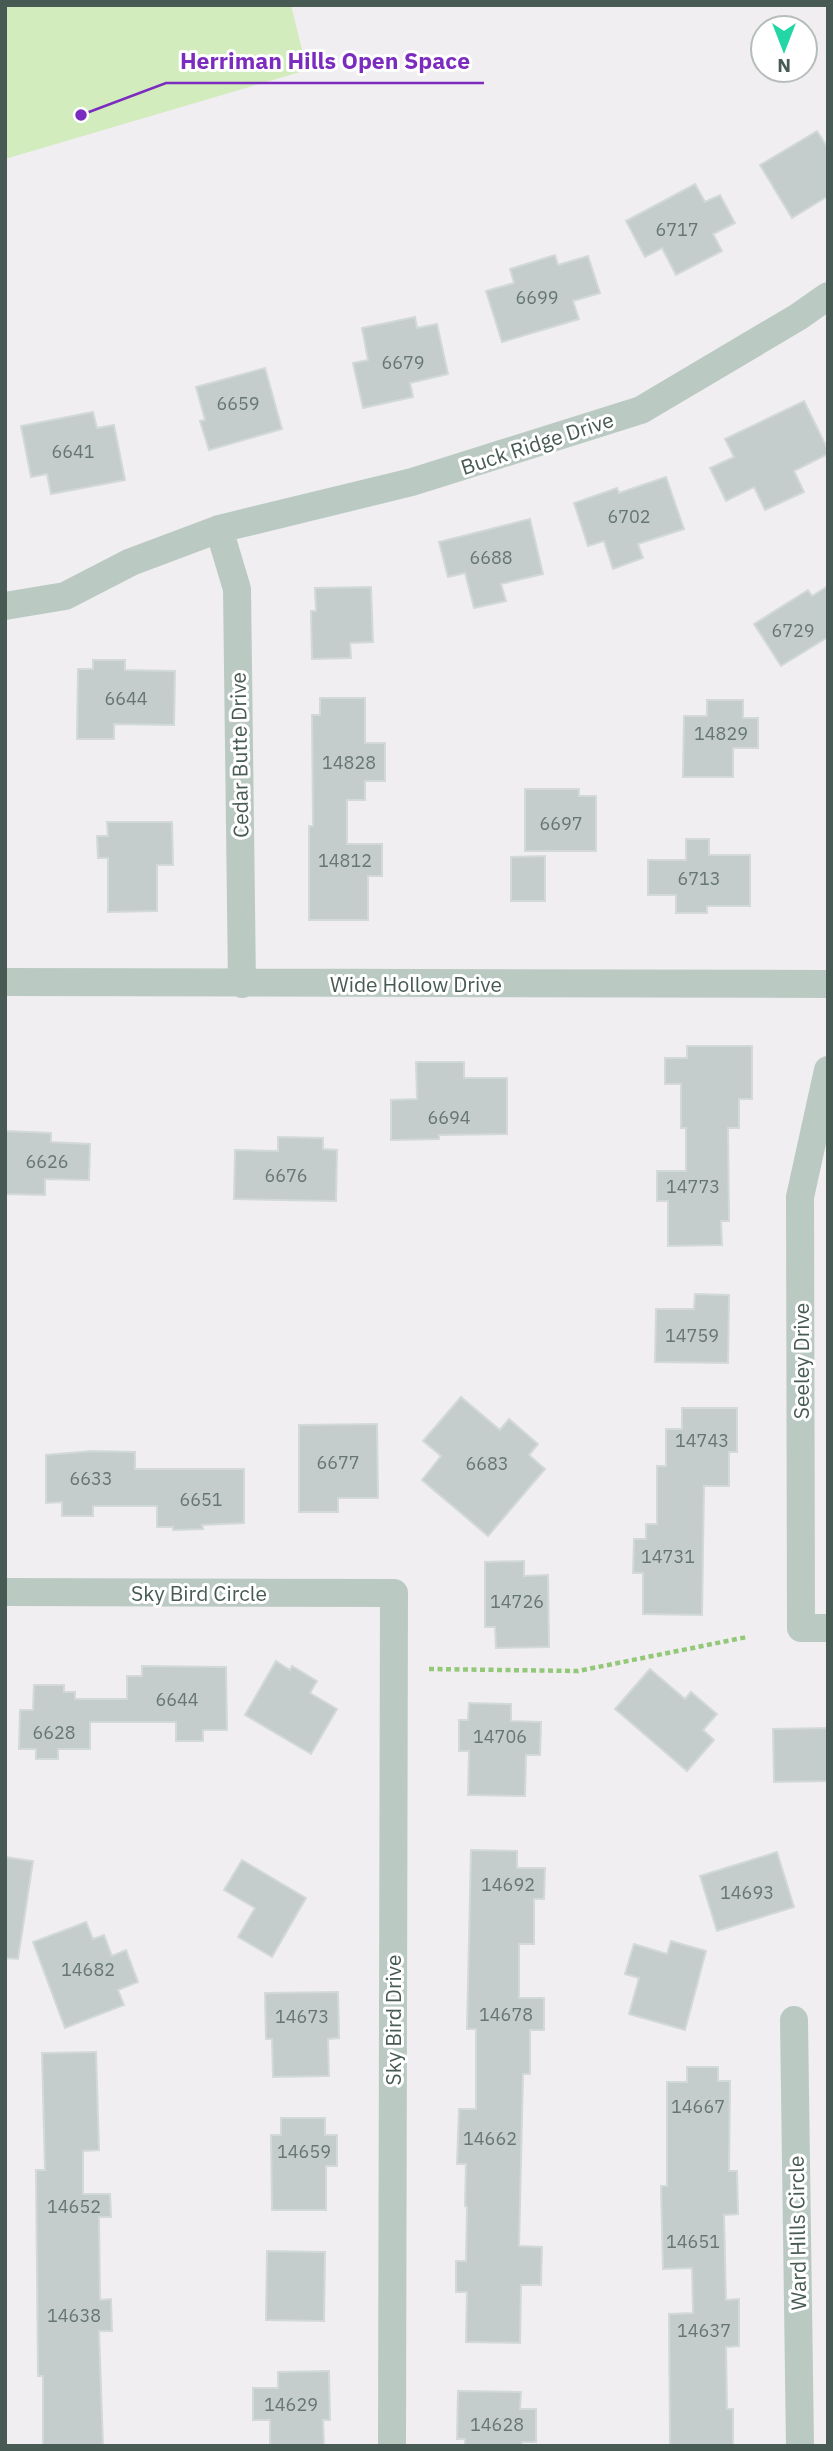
<svg xmlns="http://www.w3.org/2000/svg" width="833" height="2451" viewBox="0 0 833 2451" font-family="'IBM Plex Sans',sans-serif">
<style>
.green{fill:#d2ecbe}
.building{fill:#c5cdcc;stroke:#d2d9d8;stroke-width:2}
.lines{fill:none;stroke-linecap:round;stroke-linejoin:round}
.path{stroke:#92c877;stroke-width:4.5;stroke-dasharray:5 3.5;stroke-linecap:butt}
.street{stroke:#bacac3;stroke-width:28}
.labels{text-anchor:middle;dominant-baseline:central;stroke-width:6;stroke-linejoin:round;paint-order:stroke}
.number-label{font-size:18px;fill:#667771}
.street-label{font-size:21px;fill:#475a53;stroke:#fff}
.leader{fill:none;stroke:#7b2cbf;stroke-width:2.5}
.callout-dot{fill:#7b2cbf;stroke:#fff;stroke-width:2.5}
.callout-label{font-size:23px;text-anchor:middle;font-weight:bold;fill:#7b2cbf;stroke:#fff;stroke-width:6;stroke-linejoin:round;paint-order:stroke}
</style>
<rect width="100%" height="100%" fill="#f0eef0"/>
<path class="green" d="M5 5H291L307 70 5 159Z"/>
<path class="building" d="M817 131 828 148V196L792 218 760 165Z
M695 184 705 202 720 195 735 223 713 234 722 251 676 275 662 248 645 257 626 221Z
M555 255 558 265 588 256 600 293 573 301 579 319 502 342 486 291 514 283 510 269Z
M415 317 417 328 437 324 448 374 410 383 413 397 363 408 353 363 368 360 362 328Z
M265 368 282 429 209 450 200 421 205 420 196 387Z
M804 401 828 450V454L794 471 804 492 765 510 754 487 726 501 710 468 734 457 725 439Z
M93 412 97 428 114 425 125 480 51 494 47 474 31 477 21 426Z
M666 477 684 529 638 544 643 558 613 569 604 541 588 546 574 503 617 488 619 493Z
M530 519 543 574 501 584 506 601 474 608 465 573 448 577 439 542Z
M828 586V637L781 666 754 624 808 590 812 596Z
M371 587 373 642 350 643 351 658 312 659 311 611H316L315 588Z
M93 660H125V670L175 671 174 725 114 724V739H77L78 669H93Z
M320 698H365V743H385V781H365V800H347V844H382V876H368V920H309V826H313L312 715H320Z
M707 700H743V718H758V748H733V777H683L684 716H707Z
M525 789H579V796H596V851H525Z
M107 822H172L173 865H157V911L108 912V858H98L97 836H108Z
M686 839H709V855H750V906H707V913H676V895H648V860H686Z
M545 856V901H511V857Z
M687 1046H752V1099H739V1128H728L729 1221H721L722 1245 668 1246V1201H657V1171H686V1128H681V1084H665V1058H687Z
M416 1062H464V1078H507V1134L439 1135V1139L391 1140V1100L417 1099Z
M6 1131 51 1133V1142L90 1144 89 1180 45 1179V1195L5 1194Z
M278 1137 323 1138V1149L337 1150 336 1201 234 1199 235 1150 278 1151Z
M695 1294 729 1295 728 1363 655 1362 656 1309H694Z
M461 1397 500 1430 509 1419 538 1444 529 1455 545 1469 488 1536 422 1480 441 1456 423 1441Z
M682 1408H737V1452H729V1486H704L702 1615 643 1614V1573H633L634 1539H646V1524H657V1466H666V1429H682Z
M377 1424 378 1498H338V1512H299V1425Z
M92 1451 135 1452V1469H244V1523L202 1525 203 1529 173 1530V1527H157V1506H93V1516H62V1502L46 1503V1455Z
M524 1561V1576L548 1575 549 1647 496 1648 495 1627H485V1562Z
M276 1661 290 1670 292 1666 317 1681 310 1693 337 1709 311 1754 245 1715Z
M142 1666 226 1667 227 1730H203V1741H176V1722H90V1749H58V1759H36V1749H19L20 1710H33L34 1685H64V1692H75V1699H127V1676H142Z
M650 1669 685 1699 691 1692 717 1714 703 1730 714 1740 687 1771 615 1709Z
M469 1703 511 1704V1721L541 1722 540 1755H526L525 1796 468 1795 469 1751H459V1720H468Z
M828 1728V1781L774 1782 773 1729Z
M471 1850 517 1851V1868H545L544 1899H534V1944H519V1998H544V2030H530V2074H523L519 2246 542 2247 541 2285H521L520 2343 466 2342 467 2292H456V2261H466L467 2207 465 2206 466 2164H457L459 2109H476V2029H467Z
M777 1852 794 1907 717 1931 700 1876Z
M5 1857 33 1861 18 1959 5 1958Z
M242 1860 306 1898 272 1957 238 1937 255 1908 224 1890Z
M86 1922 93 1939 104 1935 112 1956 126 1950 138 1982 118 1990 124 2005 65 2028 33 1942Z
M671 1941 706 1951 685 2030 629 2014 639 1978 625 1974 634 1944 667 1954Z
M338 1992 339 2038 328 2039 329 2076 273 2077 272 2039H266L265 1993Z
M96 2052 99 2150 83 2151V2194H110L111 2217H99L100 2300 111 2299 112 2331H99L103 2446H43V2376H38L36 2170H45L42 2053Z
M687 2067H718V2081H730L729 2171H737L738 2214 724 2215 726 2300 739 2299V2346L726 2347 727 2409H733V2446H670L669 2314 693 2313 692 2268 663 2269 661 2186H667V2082H687Z
M281 2118H325V2135H337V2166H326V2210H272L271 2135H281Z
M267 2251 325 2252 324 2321 266 2320Z
M329 2371 330 2420H323L324 2446H270V2420H253V2388H278V2372Z
M458 2391 521 2392 520 2409H536V2442H522V2446H465V2439H457Z"/>
<g class="lines">
<path class="path" d="M429 1669 578 1671 747 1637"/>
<path class="street" d="M219 529 237 589 242 984
M5 606 65 596 131 562 219 529 412 482 641 410 798 317 828 296
M5 982 828 984
M828 1070 800 1197 801 1628H828
M5 1592 394 1593 392 2446
M794 2020 800 2446"/>
</g>
<g class="labels">
<g class="number-label">
<text x="677" y="229">6717</text>
<text x="537" y="297">6699</text>
<text x="403" y="362">6679</text>
<text x="238" y="403">6659</text>
<text x="73" y="451">6641</text>
<text x="629" y="516">6702</text>
<text x="491" y="557">6688</text>
<text x="793" y="630">6729</text>
<text x="126" y="698">6644</text>
<text x="721" y="733">14829</text>
<text x="349" y="762">14828</text>
<text x="561" y="823">6697</text>
<text x="345" y="860">14812</text>
<text x="699" y="878">6713</text>
<text x="449" y="1117">6694</text>
<text x="47" y="1161">6626</text>
<text x="286" y="1175">6676</text>
<text x="693" y="1186">14773</text>
<text x="692" y="1335">14759</text>
<text x="702" y="1440">14743</text>
<text x="338" y="1462">6677</text>
<text x="487" y="1463">6683</text>
<text x="91" y="1478">6633</text>
<text x="201" y="1499">6651</text>
<text x="668" y="1556">14731</text>
<text x="517" y="1601">14726</text>
<text x="177" y="1699">6644</text>
<text x="54" y="1732">6628</text>
<text x="500" y="1736">14706</text>
<text x="508" y="1884">14692</text>
<text x="747" y="1892">14693</text>
<text x="88" y="1969">14682</text>
<text x="506" y="2014">14678</text>
<text x="302" y="2016">14673</text>
<text x="698" y="2106">14667</text>
<text x="490" y="2138">14662</text>
<text x="304" y="2151">14659</text>
<text x="74" y="2206">14652</text>
<text x="693" y="2241">14651</text>
<text x="74" y="2315">14638</text>
<text x="704" y="2330">14637</text>
<text x="291" y="2404">14629</text>
<text x="497" y="2424">14628</text>
</g>
<g class="street-label">
<text transform="translate(537 443) rotate(-18)">Buck Ridge Drive</text>
<text transform="translate(239 755) rotate(-91)">Cedar Butte Drive</text>
<text x="416" y="984">Wide Hollow Drive</text>
<text transform="translate(801 1361) rotate(-90)">Seeley Drive</text>
<text x="199" y="1593">Sky Bird Circle</text>
<text transform="translate(393 2020) rotate(-90)">Sky Bird Drive</text>
<text transform="translate(797 2233) rotate(-91)">Ward Hills Circle</text>
</g>
</g>
<path class="leader" d="M81 115L166 83H484"/>
<circle class="callout-dot" cx="81" cy="115" r="7"/>
<g class="callout-label">
<text x="325" y="69">Herriman Hills Open Space</text>
</g>
<rect width="833" height="2451" fill="none" stroke="#475a53" stroke-width="14"/>
<g transform="translate(784 49) rotate(180)"><circle r="33" fill="#ffffff" stroke="#b5bdba" stroke-width="2"/>
<path d="M0-5L12 26L0 18L-12 26Z" fill="#22d6a6"/>
<text y="-10" font-size="19" font-weight="bold" text-anchor="middle" fill="#475a53">N</text>
</g>
</svg>
